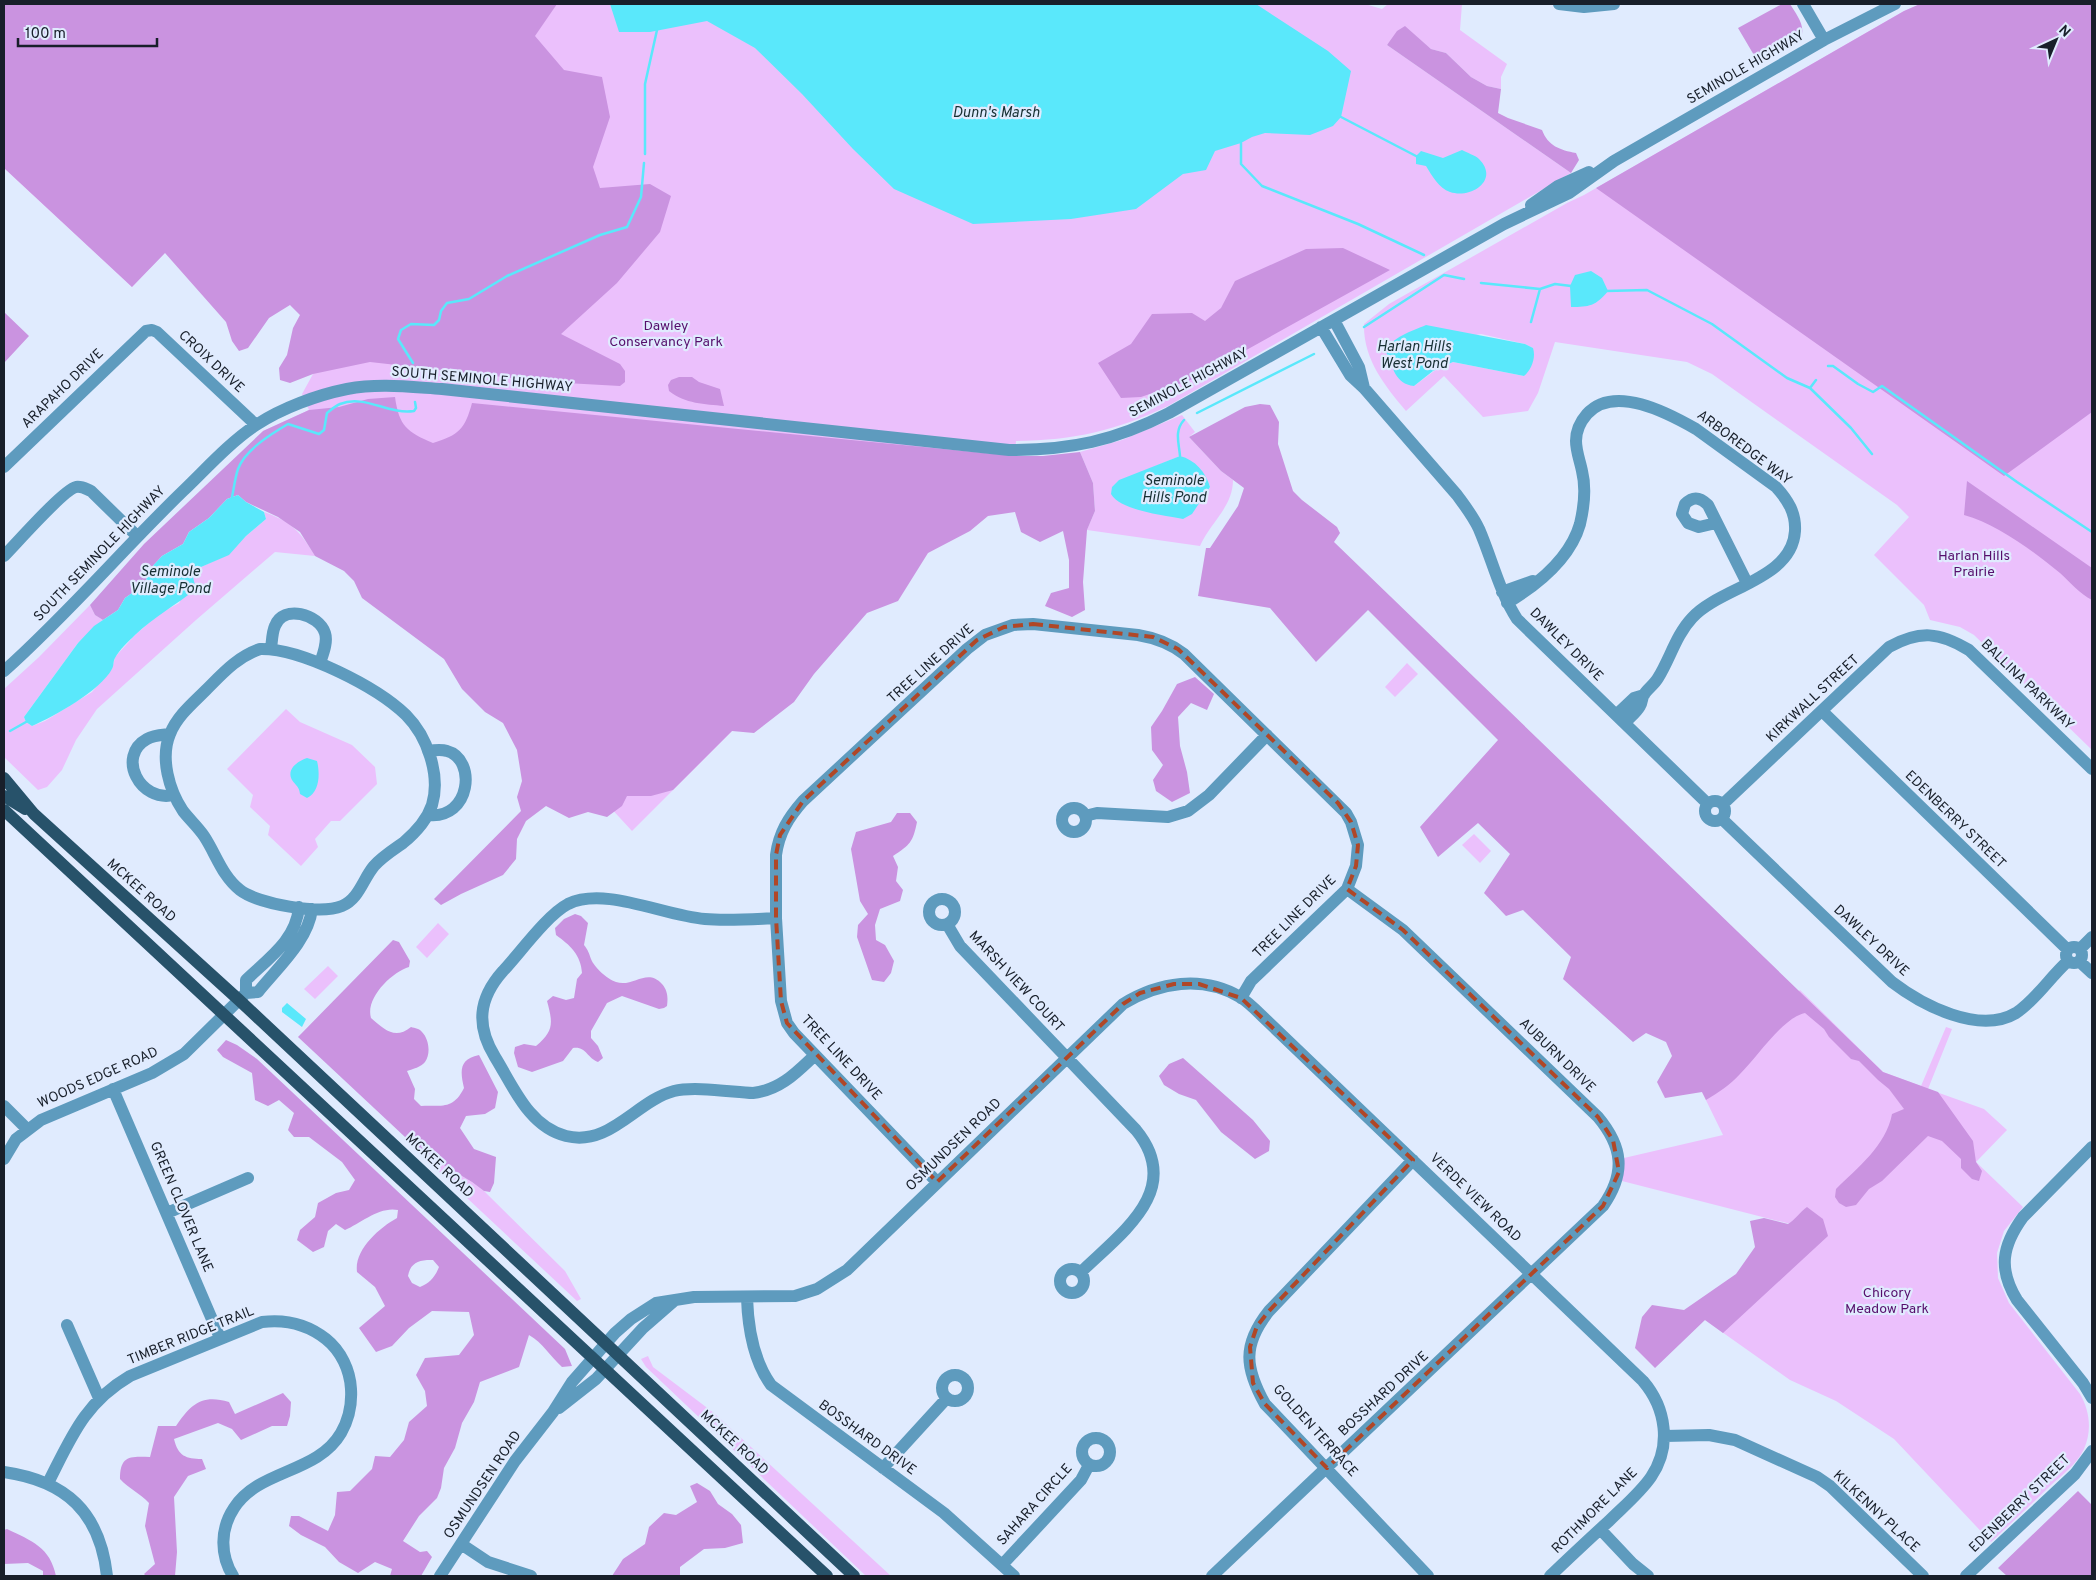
<svg xmlns="http://www.w3.org/2000/svg" width="2096" height="1580" viewBox="0 0 2096 1580" font-family="Overpass,sans-serif">
<style>
.green{fill:#ebc0fc;fill-rule:evenodd}
.forest{fill:#ca93e0;fill-rule:evenodd}
.water{fill:#5ae8fb}
.lines{fill:none;stroke-linecap:round;stroke-linejoin:round}
.stream{stroke:#5ae8fb;stroke-width:2.5}
.minor{stroke:#5e9bbe;stroke-width:12}
.major{stroke:#27526a;stroke-width:12}
.marked{fill:none;stroke:#b04727;stroke-width:4;stroke-dasharray:10 6;stroke-linejoin:round}
.labels{text-anchor:middle;dominant-baseline:central;stroke-width:4.5;stroke-linejoin:round;paint-order:stroke}
.street-label{font-size:14px;fill:#181f2a;stroke:#e0ebfe}
.park-label{font-size:14px;fill:#560f6c;stroke:#e0ebfe}
.water-label{font-size:15px;font-style:italic;fill:#172f33;stroke:#e0ebfe}
</style>
<rect width="100%" height="100%" fill="#e0ebfe"/>
<path class="green" d="M4 4H1365L1382 9 1388 4H1462L1460 30 1507 64 1501 77V89L1487 86 1471 77 1446 53 1431 49 1405 27 1387 45 1571 173 1168 406C1114 431 1076 440 1016 441L1015 456 732 731 632 831 263 431 309 410 302 394 313 374 336 349 199 217 132 287 4 168Z
M1920 4H2092V750L1974 635 1960 627 1930 620 1924 605 1874 555 1909 517 1897 505 1712 374 1687 362 1555 342 1538 393 1528 411 1483 417 1444 376 1406 411C1385 386 1363 359 1364 324L1389 304 1567 203 1584 195 1904 11ZM1481 334 1525 344 1533 348 1524 376 1453 362 1434 371 1414 386 1392 364 1386 352Z
M1182 415 1195 432 1189 437 1221 471 1233 480C1233 507 1210 523 1200 546L1087 530 1095 511 1093 483 1080 452 1122 440ZM1180 456C1194 465 1206 471 1210 487L1192 513 1151 468Z
M264 512C292 522 300 531 315 556L275 552 196 620 97 709 76 740 62 770 47 787 38 790 4 757V689L39 657 90 605 95 615 103 620 78 643 24 717 26 722 32 726 45 721 92 692 112 669 115 657 135 635 159 614 179 603 193 577 201 567 229 554 246 536 266 519Z
M1407 663 1418 674 1395 697 1385 687Z
M286 709 300 722 352 745 375 767 377 784 340 821H331L315 839 318 847 301 866 268 835 270 826 250 807 253 795 227 769Z
M1474 834 1491 851 1480 863 1462 845Z
M438 923 449 934 427 958 416 947Z
M328 966 338 976 315 999 304 989Z
M1800 990 1883 1072 1921 1086 1946 1027 1952 1029 1928 1089 1984 1109 2007 1130 1976 1162 2023 1207 2004 1231 1997 1253 1998 1278 2009 1303 2080 1394C2090 1411 2092 1431 2084 1449 2077 1464 2062 1475 2050 1486 2031 1505 2011 1523 1991 1542L1894 1439 1836 1401 1790 1380 1705 1320 1802 1227 1622 1181 1624 1158 1723 1135 1702 1092Z
M420 1151 472 1182 484 1191 565 1271 581 1299 577 1301 420 1154Z
M648 1356 653 1367 714 1413 891 1576H866L646 1367 641 1359Z"/>
<path class="forest" d="M4 4H557L535 36 564 70 602 77 610 117 593 167 600 188 650 184 671 196 660 232 617 283 561 334 620 364 625 371V382L620 386 548 382 370 362 313 374 290 383 280 380 279 368 287 355 293 328 300 315 290 305 269 318 248 348 239 351 232 341 226 322 165 253 132 287 4 168Z
M1782 4H1790C1796 14 1806 26 1801 37L1758 62 1738 28Z
M1920 4H2092V412L2004 476 1596 188 1904 11Z
M1405 26 1431 49 1446 53 1471 77 1487 86 1501 89 1498 113 1508 118 1542 130C1548 146 1560 150 1576 153L1579 160 1571 173 1387 45 1397 31Z
M1343 248 1390 270 1196 378 1141 397 1121 398 1098 363 1131 344 1152 314 1192 313 1205 321 1221 308 1235 281 1306 249Z
M4 312 29 336 4 363Z
M679 377H692L699 382 720 389 724 406C705 404 685 404 669 391L668 385 671 380Z
M395 397C399 426 407 432 433 443 459 435 465 429 472 403L1015 456H1043L1080 452 1093 483 1095 511 1087 530 1083 582 1085 610 1072 617 1045 606 1051 593 1069 588V560L1063 531 1040 542 1021 532 1015 512 988 516 970 531 928 553 898 601 867 613 814 674 794 702 754 733 732 731 673 790 651 796H627L622 806 607 817 588 812 569 818 546 806 526 821 517 839 516 859 503 875 461 894 441 905 434 899 521 811 517 797 522 781 517 750 503 723 485 712 462 689 444 659 362 598 354 581 344 571 315 556 300 532 278 517 246 502 238 495 227 499 209 518 189 532 183 544 162 556 150 569 146 580 138 589 125 598 118 610 103 620 95 615 90 605 144 544 263 431 309 410 339 407 368 399Z
M1260 404 1270 405 1279 422 1278 444 1293 491 1302 500 1337 527 1340 533 1334 542 1883 1072 1938 1092 1973 1141 1976 1162 1982 1171 1979 1181 1972 1179 1961 1168V1159L1942 1141 1928 1136 1882 1181 1869 1189 1856 1205 1846 1207 1839 1203 1835 1197 1836 1189C1857 1168 1886 1146 1892 1114L1904 1109 1889 1089 1878 1080 1859 1061 1851 1059 1829 1037 1824 1029 1805 1013C1782 1018 1757 1058 1740 1074 1730 1085 1718 1093 1706 1100L1702 1092 1665 1098 1657 1082 1672 1056 1666 1042 1646 1033 1633 1042 1563 979 1571 957 1523 910 1506 916 1484 893 1510 854 1478 823 1438 857 1420 827 1498 740 1368 610 1316 662 1270 608 1198 596 1206 548H1210L1238 506 1244 488 1221 471 1189 437 1245 407Z
M1967 481 2092 568V600C2080 594 2070 582 2060 573 2033 551 1997 524 1964 515Z
M1195 677 1214 694 1207 710 1191 703 1178 717 1180 746 1187 772 1190 793 1172 802 1156 791 1153 780 1163 765 1152 750 1151 727 1162 711 1177 684Z
M897 813H910L917 822C913 842 910 845 893 856L898 867 896 881 903 890 900 901 880 909 875 925 876 940 885 945 894 961 891 973 884 982 872 980 857 937 858 925 868 914 860 901 851 849 856 832 891 822Z
M575 914 581 916 588 923 584 945C588 950 589 953 591 959 594 967 607 979 616 982 633 988 647 967 662 984 668 991 668 998 667 1006L664 1008 659 1009 622 996 607 1003 591 1031V1038L598 1046 603 1058 598 1062C587 1058 586 1046 573 1048L563 1061 532 1072 518 1067 514 1053 515 1047 524 1044 536 1046C554 1031 553 1023 547 1001L553 996 566 1000 574 998 577 979 582 973C581 955 570 945 556 935L555 928 564 919Z
M393 940 399 942 410 961 409 967C392 972 365 998 371 1018 385 1030 395 1040 411 1027 415 1028 420 1029 422 1032 429 1039 431 1054 425 1062 421 1067 413 1069 407 1071L415 1089 414 1099 421 1106C442 1105 453 1110 464 1088 460 1071 459 1059 479 1055L498 1092 495 1108 485 1114 466 1116 460 1128 474 1149 496 1157 494 1183 490 1192 484 1191 472 1182 420 1151 298 1037Z
M226 1040 237 1045 257 1059 565 1349 572 1366 562 1367C550 1356 543 1343 529 1335L519 1367 480 1382 474 1402 462 1423 455 1448 444 1468 441 1488 437 1498 419 1516 403 1541 420 1552 427 1551 432 1557 421 1576H390L392 1569 375 1562 358 1573 339 1562 325 1547 301 1535 289 1526 291 1516H299L328 1531 335 1515 337 1492 350 1491 372 1469 375 1456 390 1457 404 1440 409 1422 427 1406 425 1391 416 1375 425 1358 459 1355 474 1335 469 1312 432 1311 409 1328 392 1346 376 1352 359 1328 385 1306 375 1287 357 1272C354 1250 379 1228 397 1218L398 1210C380 1206 361 1223 345 1230L336 1224 328 1231 324 1247 313 1252 297 1240 300 1230 315 1217 318 1203 336 1193 349 1190 355 1180 342 1162 309 1137H294L288 1130 294 1113 279 1100 268 1106 255 1100 252 1073 223 1057 217 1050ZM427 1260H433L439 1267C435 1277 430 1283 420 1287L412 1283 408 1276C410 1265 416 1261 427 1260Z
M1183 1058 1253 1120 1270 1141 1269 1151 1255 1159 1221 1132 1196 1100 1179 1094 1164 1085 1159 1076 1169 1064Z
M1807 1207 1823 1219 1828 1236 1723 1333 1705 1320 1655 1368 1635 1348 1642 1317 1652 1305 1684 1310 1736 1274 1755 1247 1750 1221 1764 1218 1788 1224C1794 1221 1800 1212 1807 1207Z
M283 1393 291 1402 290 1416 287 1426H272L241 1440 232 1429 218 1423 174 1439C178 1456 186 1459 202 1459L206 1469 188 1476 174 1497 177 1552 175 1576H146L144 1574 155 1564 145 1526 149 1503C140 1493 129 1489 120 1479 120 1456 129 1456 150 1457L158 1426H176C191 1404 202 1394 229 1402L235 1414Z
M697 1483 710 1491 718 1504 732 1514 741 1525 743 1543 725 1548 704 1549 680 1567V1576H612L623 1559 645 1544 649 1527 664 1513 676 1515 697 1502 690 1486Z
M2078 1491 2092 1505V1576H2007L1998 1568Z
M7 1529C32 1541 50 1547 56 1576H43V1571L28 1563 4 1564V1530Z"/>
<path class="water" d="M610 4H1256L1328 51 1351 71 1341 117 1333 126 1310 135 1265 133 1252 137 1241 143 1215 151 1206 170 1183 174 1136 209 1071 219 973 224 894 189 853 149 802 94 755 48 707 21 650 32H619Z
M1462 150C1467 153 1475 155 1479 159 1500 180 1471 199 1450 192 1439 188 1432 176 1426 166L1416 164V156L1421 151 1443 158Z
M1591 271 1602 278 1608 291C1596 306 1589 307 1571 307L1570 286 1575 275Z
M1426 325 1525 344 1533 348C1536 357 1532 369 1524 376L1453 362 1433 371 1414 386C1395 384 1393 367 1386 352 1391 337 1412 331 1426 325Z
M1180 456C1195 460 1206 472 1210 487L1192 514 1183 519C1164 515 1121 511 1111 494L1112 487 1119 480Z
M238 495 246 502 264 512 266 519 246 536 229 555 201 567 193 577 196 589C176 605 154 617 135 635 129 641 119 650 115 658 113 661 114 666 112 669 100 691 55 716 32 726L26 722 24 717 78 643 94 626 118 610 125 598 138 589 146 580 150 569 162 556 183 544 189 532 209 518 227 499Z
M307 758 317 761C320 773 320 792 307 798L300 794C299 786 296 786 292 780 286 769 298 761 307 758Z
M287 1003 306 1019 302 1027 282 1012V1008Z"/>
<g class="lines">
<path class="stream" d="M1341 117 1416 156
M1241 143V164L1262 186 1358 224 1424 255
M645 154V84L657 30
M1481 283 1540 289 1555 284 1571 286
M1606 291 1647 290 1712 324 1787 378 1810 388 1816 380
M1531 322 1540 289
M1364 327 1444 275 1464 279
M413 363 398 339 401 330 411 324 434 325 439 320 441 311 447 303 469 299 507 276 600 235 627 227 641 197 644 163
M1828 366H1833L1858 384 1873 392 1882 386 2017 482 2092 532
M1810 388 1851 428 1872 454
M1197 413 1314 354
M1180 456C1179 443 1174 431 1184 420
M232 497C234 488 235 478 238 469 245 450 271 434 288 424L319 434 324 430 327 413C331 410 335 406 340 404 365 394 388 415 414 411L416 408 415 402
M10 731 26 722"/>
<path class="minor" d="M1559 4 1584 7 1614 4
M1803 4 1824 40
M1531 205 1558 186 1589 172
M1334 320 1359 367 1364 388
M1321 327 1350 375 1364 388 1457 495C1465 506 1473 516 1479 529 1492 559 1499 591 1517 619L1708 804
M4 467 146 331 152 330 157 332 256 425
M1716 523 1699 527 1688 523 1682 514 1685 504C1693 496 1700 497 1708 505L1747 583
M4 556C16 544 63 490 76 487 82 486 86 489 91 491L137 536
M1502 592 1533 581
M1507 603C1537 585 1570 559 1580 524 1584 507 1586 487 1582 471 1580 461 1576 451 1576 441 1576 430 1580 422 1587 414 1614 384 1668 413 1696 429L1776 487C1788 500 1796 513 1795 531 1792 580 1720 587 1692 618 1676 635 1670 659 1658 678 1654 685 1647 689 1643 696 1642 699 1642 703 1640 706 1636 713 1629 718 1625 723
M260 649C301 648 377 687 406 715 427 736 441 775 432 805 427 820 415 833 403 843 393 850 382 857 374 866 363 879 359 899 342 906 320 915 258 904 240 890 222 876 216 854 204 836 198 827 190 820 183 811 169 790 160 758 170 734 177 716 193 703 206 690 223 673 237 657 260 649Z
M271 649C272 642 272 632 275 626 283 604 319 614 325 633 328 642 323 654 320 663
M4 671C67 615 122 550 183 491 206 469 229 443 256 425 282 408 317 395 347 389 379 383 410 387 442 389L1009 450C1071 450 1114 441 1169 413L1504 224 1569 193 1614 161 1824 40 1895 4
M1822 711 2067 949
M1616 715 1634 698 1644 695
M170 734C162 735 154 735 147 739 116 756 140 803 174 795
M1705 811a10 10 0 1 1 20 0a10 10 0 1 1-20 0Z
M1723 804 1889 647C1920 630 1939 632 1969 650L2092 769
M1062 820a12 12 0 1 1 24 0a12 12 0 1 1-24 0Z
M428 815C471 820 477 759 447 751 441 749 434 750 428 751
M1085 816 1097 813 1168 817 1188 811 1209 795 1267 735
M1722 819 1892 982C1922 1005 1979 1035 2016 1013 2036 1000 2050 977 2068 961
M929 912a13 13 0 1 1 26 0a13 13 0 1 1-26 0Z
M776 918C753 919 728 921 705 919 664 916 605 886 568 904 547 915 520 953 503 971 478 999 476 1026 495 1057 513 1086 529 1127 566 1136 610 1147 636 1101 674 1091 694 1086 732 1092 753 1093 780 1090 796 1073 815 1055
M947 924 960 946 1136 1130C1185 1190 1121 1233 1081 1272
M2066 955a8 8 0 1 1 16 0a8 8 0 1 1-16 0Z
M2080 949 2092 937
M2079 961 2092 973
M246 993 258 992C278 967 308 941 312 909
M113 1089 220 1338
M4 1106 27 1129
M2092 1147 2023 1217C2002 1246 1998 1269 2017 1300L2083 1383 2092 1398
M4 1159 16 1139 41 1120 152 1073 184 1054 246 993V980C269 958 296 940 299 907
M1413 1160 1269 1311C1242 1345 1245 1368 1265 1404L1428 1576
M937 1182 794 1033 787 1023 781 1001 776 918V855C779 833 788 818 803 801L967 649 985 635 1013 625 1033 624 1138 635C1156 638 1170 643 1184 654L1346 813 1351 822 1358 845 1356 866 1347 889 1251 981 1241 998
M167 1213 248 1178
M1060 1281a12 12 0 1 1 24 0a12 12 0 1 1-24 0Z
M747 1298C748 1328 753 1360 771 1385L944 1513 1014 1576
M67 1325 99 1398
M942 1388a13 13 0 1 1 26 0a13 13 0 1 1-26 0Z
M559 1408 596 1379 643 1328 674 1301
M1665 1436 1709 1435 1735 1440 1817 1477 1830 1486 1923 1576
M1082 1452a14 14 0 1 1 28 0a14 14 0 1 1-28 0Z
M883 1468 947 1398
M4 1472C66 1481 100 1512 107 1576
M48 1483C71 1438 84 1403 130 1376L262 1322C286 1319 307 1324 326 1339 341 1351 350 1370 351 1389 352 1405 349 1419 341 1433 317 1474 259 1469 234 1508 220 1529 220 1555 233 1576
M1600 1529 1633 1564 1648 1576
M461 1544 488 1562 531 1576
M1002 1565 1081 1480 1089 1465
M440 1576 515 1461 553 1412 572 1382 615 1333 631 1319 656 1303 694 1297 795 1296 817 1289 847 1270 1123 1004C1159 982 1202 975 1240 997 1248 1002 1255 1009 1261 1015L1643 1381C1666 1408 1672 1446 1651 1477 1640 1493 1623 1507 1609 1521 1589 1539 1569 1558 1550 1576
M1212 1576 1603 1206C1626 1173 1623 1147 1598 1117L1403 930 1347 889
M1966 1576 2075 1474 2092 1451"/>
<path class="major" d="M4 778 34 814 239 1000 854 1576
M4 796 25 809
M4 810 827 1576"/>
</g>
<path class="marked" d="M1033 624 1153 637 1178 649 1338 803 1351 822 1358 845 1356 866 1347 889 1403 930 1598 1117 1613 1140 1619 1172 1603 1206 1327 1468 1265 1404 1253 1383 1250 1347 1257 1326 1269 1311 1413 1160 1241 998 1199 984H1174L1140 993 1123 1004 937 1182 787 1023 781 1001 776 918V855L780 835 803 801 977 640 1004 627Z"/>
<g class="labels">
<g class="street-label">
<text transform="translate(1746 68) rotate(-30)">SEMINOLE HIGHWAY</text>
<text transform="translate(211 362) rotate(43)">CROIX DRIVE</text>
<text transform="translate(482 380) rotate(5)">SOUTH SEMINOLE HIGHWAY</text>
<text transform="translate(1189 383) rotate(-28)">SEMINOLE HIGHWAY</text>
<text transform="translate(63 389) rotate(-44)">ARAPAHO DRIVE</text>
<text transform="translate(1744 448) rotate(37)">ARBOREDGE WAY</text>
<text transform="translate(100 554) rotate(-46)">SOUTH SEMINOLE HIGHWAY</text>
<text transform="translate(1566 645) rotate(45)">DAWLEY DRIVE</text>
<text transform="translate(931 664) rotate(-42)">TREE LINE DRIVE</text>
<text transform="translate(2027 685) rotate(44)">BALLINA PARKWAY</text>
<text transform="translate(1813 699) rotate(-43)">KIRKWALL STREET</text>
<text transform="translate(1955 820) rotate(44)">EDENBERRY STREET</text>
<text transform="translate(141 891) rotate(42)">MCKEE ROAD</text>
<text transform="translate(1295 917) rotate(-45)">TREE LINE DRIVE</text>
<text transform="translate(1871 941) rotate(43)">DAWLEY DRIVE</text>
<text transform="translate(1016 982) rotate(47)">MARSH VIEW COURT</text>
<text transform="translate(1557 1056) rotate(44)">AUBURN DRIVE</text>
<text transform="translate(841 1058) rotate(47)">TREE LINE DRIVE</text>
<text transform="translate(98 1078) rotate(-24)">WOODS EDGE ROAD</text>
<text transform="translate(954 1145) rotate(-44)">OSMUNDSEN ROAD</text>
<text transform="translate(439 1166) rotate(43)">MCKEE ROAD</text>
<text transform="translate(1475 1198) rotate(44)">VERDE VIEW ROAD</text>
<text transform="translate(181 1207) rotate(67)">GREEN CLOVER LANE</text>
<text transform="translate(191 1336) rotate(-22)">TIMBER RIDGE TRAIL</text>
<text transform="translate(1384 1394) rotate(-43)">BOSSHARD DRIVE</text>
<text transform="translate(1315 1431) rotate(48)">GOLDEN TERRACE</text>
<text transform="translate(867 1438) rotate(36)">BOSSHARD DRIVE</text>
<text transform="translate(734 1443) rotate(43)">MCKEE ROAD</text>
<text transform="translate(483 1485) rotate(-56)">OSMUNDSEN ROAD</text>
<text transform="translate(2020 1504) rotate(-44)">EDENBERRY STREET</text>
<text transform="translate(1035 1505) rotate(-48)">SAHARA CIRCLE</text>
<text transform="translate(1595 1511) rotate(-45)">ROTHMORE LANE</text>
<text transform="translate(1876 1512) rotate(43)">KILKENNY PLACE</text>
</g>
<g class="park-label">
<text x="666" y="326">Dawley<tspan x="666" dy="16">Conservancy Park</tspan></text>
<text x="1974" y="556">Harlan Hills<tspan x="1974" dy="16">Prairie</tspan></text>
<text x="1887" y="1293">Chicory<tspan x="1887" dy="16">Meadow Park</tspan></text>
</g>
<g class="water-label">
<text x="996" y="113">Dunn's Marsh</text>
<text x="1414" y="347">Harlan Hills<tspan x="1414" dy="17">West Pond</tspan></text>
<text x="1174" y="481">Seminole<tspan x="1174" dy="17">Hills Pond</tspan></text>
<text x="170" y="572">Seminole<tspan x="170" dy="17">Village Pond</tspan></text>
</g>
</g>
<rect width="2096" height="1580" fill="none" stroke="#181f2a" stroke-width="10"/>
<g transform="translate(2056 40) rotate(44)" stroke="#e0ebfe" stroke-width="4" paint-order="stroke">
<path d="M0-4L9 19L0 12L-9 19Z" fill="#181f2a"/>
<text y="-8" font-size="14" font-weight="bold" text-anchor="middle" fill="#181f2a">N</text>
</g>
<path d="M18 38v8h139v-8" fill="none" stroke="#181f2a" stroke-width="2.5"/>
<text x="25" y="38" font-size="15" fill="#181f2a" stroke="#e0ebfe" stroke-width="4" paint-order="stroke">100 m</text>
</svg>
